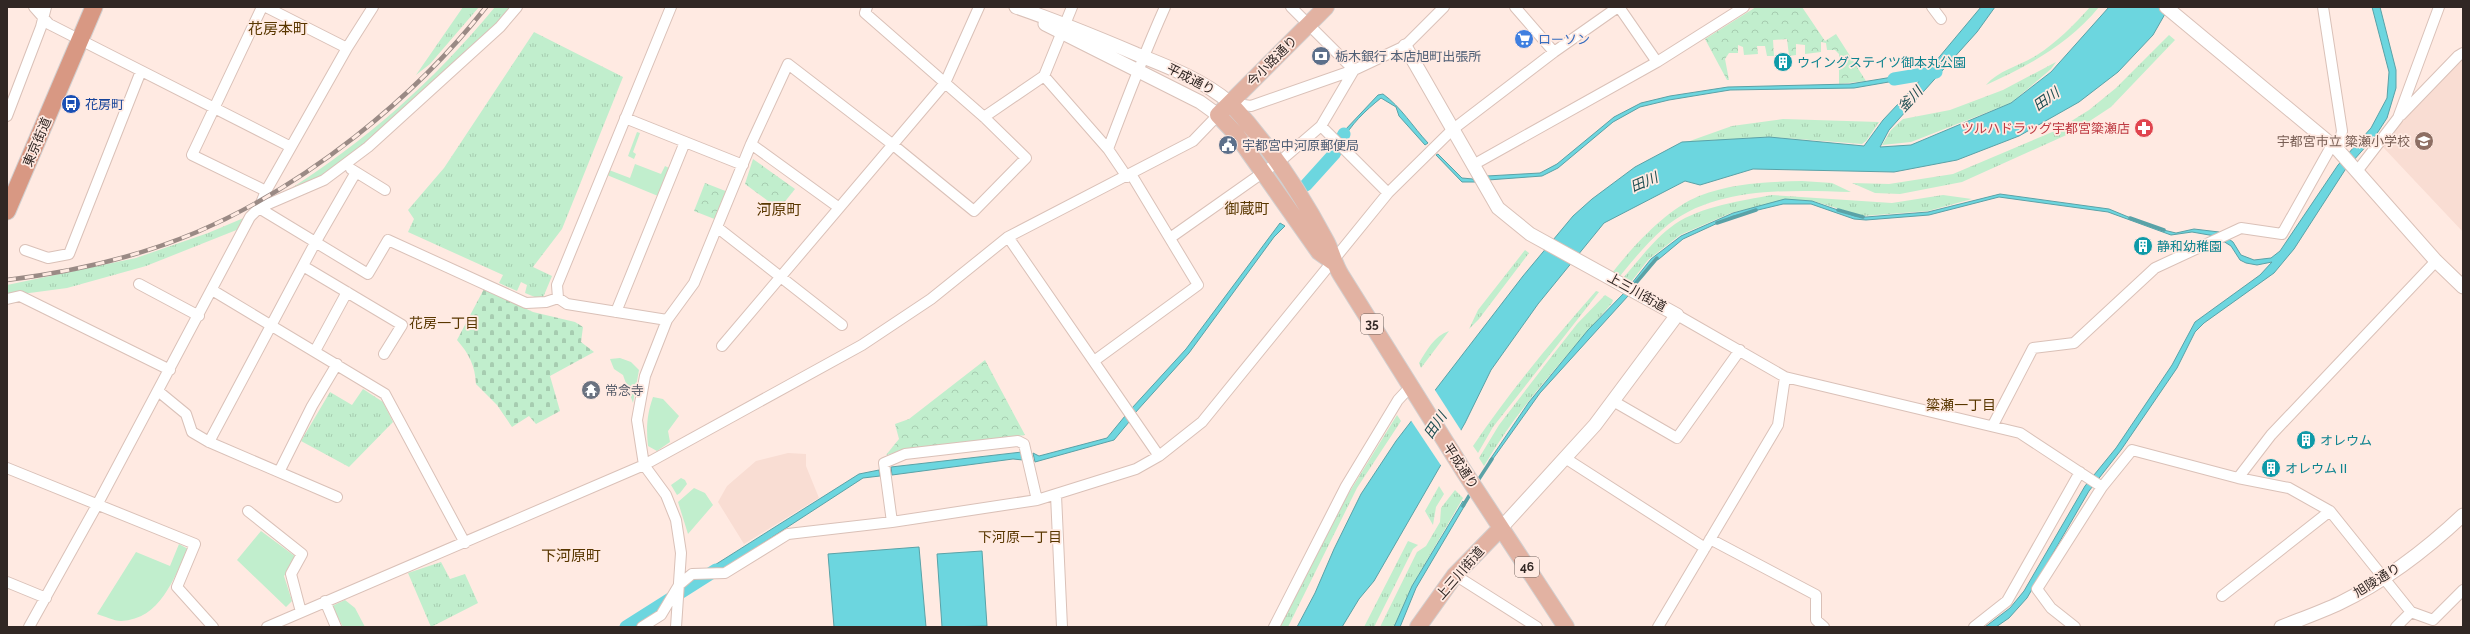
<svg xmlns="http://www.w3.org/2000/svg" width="2470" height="634" viewBox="0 0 2470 634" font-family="Raleway,'Noto Sans JP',sans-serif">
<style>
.built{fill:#f9ddd3}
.grass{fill:url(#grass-tufts)}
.cemetery{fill:url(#cemetery-stones)}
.park{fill:url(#park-crowns)}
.garden{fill:#c1eecd}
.water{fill:#6cd6df;stroke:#5aa2a7}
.pier{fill:#ffeae2}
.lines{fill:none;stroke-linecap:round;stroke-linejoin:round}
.stream{stroke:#5aa2a7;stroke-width:3.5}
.canal{stroke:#6cd6df;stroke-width:13}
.minor-casing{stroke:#dac1b8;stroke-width:12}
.tertiary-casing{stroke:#dac1b8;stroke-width:15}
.primary-casing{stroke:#d2cfcf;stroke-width:18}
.trunk-casing{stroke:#d2cfcf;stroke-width:19}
.minor{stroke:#fff;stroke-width:10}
.tertiary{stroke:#fff;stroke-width:13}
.primary{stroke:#e2b2a2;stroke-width:16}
.trunk{stroke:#d89883;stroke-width:17}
.rail-casing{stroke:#9a8a85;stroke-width:4.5}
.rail{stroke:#ffeae2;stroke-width:3;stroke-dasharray:9;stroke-linecap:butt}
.labels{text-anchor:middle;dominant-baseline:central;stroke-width:3.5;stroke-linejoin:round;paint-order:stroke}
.shield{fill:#ffeae2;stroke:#6f625d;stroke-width:1}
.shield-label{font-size:12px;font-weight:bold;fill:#312724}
.shop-label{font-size:13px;fill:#366cbe;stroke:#ffeae2;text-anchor:start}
.service-label{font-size:13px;fill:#4e5e75;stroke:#ffeae2;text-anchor:start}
.street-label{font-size:13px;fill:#312724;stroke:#ffeae2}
.culture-label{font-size:13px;fill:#0d838f;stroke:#ffeae2;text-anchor:start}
.transit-label{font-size:13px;fill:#164399;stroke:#ffeae2;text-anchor:start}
.health-label{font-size:13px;fill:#be3a42;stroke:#ffeae2;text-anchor:end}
.education-label{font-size:13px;fill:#785e54;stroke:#ffeae2;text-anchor:end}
.worship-label{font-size:13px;fill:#5b616d;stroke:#ffeae2;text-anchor:start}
.water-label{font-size:14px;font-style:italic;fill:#1e4e52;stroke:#ffeae2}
.neighbourhood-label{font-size:14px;fill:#593700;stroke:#ffeae2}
.quarter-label{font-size:15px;fill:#593700;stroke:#ffeae2}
</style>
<defs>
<pattern id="grass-tufts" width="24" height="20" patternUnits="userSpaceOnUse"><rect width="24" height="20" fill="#c1eecd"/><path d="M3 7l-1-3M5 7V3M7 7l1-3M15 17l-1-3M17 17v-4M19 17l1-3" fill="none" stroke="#a6ccb0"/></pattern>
<pattern id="cemetery-stones" width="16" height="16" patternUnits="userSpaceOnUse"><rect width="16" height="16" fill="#c1eecd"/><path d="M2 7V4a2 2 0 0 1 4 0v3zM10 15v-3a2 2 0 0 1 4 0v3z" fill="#a6ccb0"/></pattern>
<pattern id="park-crowns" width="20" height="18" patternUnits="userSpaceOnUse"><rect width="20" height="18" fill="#c1eecd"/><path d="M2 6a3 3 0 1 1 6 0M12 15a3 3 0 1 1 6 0" fill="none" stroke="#a6ccb0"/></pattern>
</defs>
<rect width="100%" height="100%" fill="#ffeae2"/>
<path class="built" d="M2463 58V232L2381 145 2399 123Z
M788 453 806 454V466L819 498 744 544 718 502 727 486 756 461Z"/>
<path class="grass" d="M463 7H479L430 64 416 75Z
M495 7H513L498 24 377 135 319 177 284 193C367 140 432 83 495 7Z
M2090 7H2099C2069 44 2028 66 1986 85 1999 70 2020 66 2037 55 2056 43 2075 24 2090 7Z
M534 32 623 77 562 229 533 267 552 276 542 300 525 293 527 285 521 282 517 291 499 283 503 275 408 232 414 219 408 210 444 168Z
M2169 35 2175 40 2111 107 2073 132 1962 182 1900 194 1875 193 1852 183 1889 184 1953 174 2057 130 2089 110 2116 88Z
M2056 62 2051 69 2011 103 1911 142 1882 145 1891 130 1903 119 1950 110 2003 90Z
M1783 119 1879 122 1866 141 1862 144 1770 137 1687 142 1732 126Z
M1802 181 1832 183 1851 192C1789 190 1712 186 1663 229 1647 243 1633 260 1620 276L1612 273C1633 246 1667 209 1699 196 1732 183 1768 182 1802 181Z
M1772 195 1892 203 1943 195 1972 199 1928 211 1863 216 1813 201 1785 200 1731 213 1680 235 1648 260 1631 282 1624 277C1640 259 1655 238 1675 224 1702 206 1741 201 1772 195Z
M246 217 239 229 146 266 67 288 7 296V285L136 258 208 233Z
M1525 250 1529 253 1479 319 1469 329 1478 310Z
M1596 291 1599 292 1493 427 1478 453 1473 446C1510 391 1552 341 1596 291Z
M1605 295 1613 300 1612 303C1567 356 1519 406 1484 466L1479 458 1499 425 1548 361 1577 324Z
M1449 331 1421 368 1419 363C1427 350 1434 336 1449 331Z
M363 389 383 402 393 422 349 467 301 441 330 392 352 405Z
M1397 415 1401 421 1357 488 1288 627H1279L1339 509Z
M1439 486 1444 494 1436 507 1433 525 1425 511Z
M1455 490 1463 498 1412 586 1394 627H1380L1417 552 1426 546 1440 522 1441 508Z
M1408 541 1418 545 1413 549 1374 627H1364Z
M441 562 450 579 465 574 478 603 431 627 408 573Z"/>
<path class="cemetery" d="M484 289 533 312 575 322 583 327 581 342 594 352 550 376 560 411 536 424 529 416 512 427 497 405 476 384C475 365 469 354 457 340Z"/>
<path class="park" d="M1756 7H1802L1825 41 1836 34 1866 81 1839 84V54L1835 50H1827L1826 43 1821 42V52L1805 54V45L1796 44V55L1789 56 1787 39 1773 40 1774 56H1767L1765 46H1757L1758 54 1744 55 1743 47 1738 45V53H1729L1725 59 1729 80H1727L1705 39Z
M753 159 795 189 779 209 745 184Z
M705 183 728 192 717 220 694 211Z
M985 360 1025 435 906 450 886 455 899 439 895 424 909 419Z"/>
<path class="garden" d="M637 132 640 133 633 152 636 154 634 159 628 156Z
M635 164 661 174 665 166 669 168 658 196 607 175 609 170 630 178Z
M620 358 631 362 639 370 633 403 623 375 614 369 610 359Z
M653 397 663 399 679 416 668 431 670 442 657 451 648 446C646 428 647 414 653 397Z
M681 478 685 480 687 484 680 493 677 495 671 485Z
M694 488 705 493 713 505 688 534 678 502Z
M261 531 296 557 284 576 292 601 286 607 237 560Z
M179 544 188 549C173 579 161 619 121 621 114 621 104 616 97 614L136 552 170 566Z
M345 600 355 608 365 627H343L332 606Z"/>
<path class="water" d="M1981 7H1995L1977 32 1889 130 1880 147 1911 145 2011 103 2051 72 2109 7H2169L2153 35 2118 72 2079 102 2019 136 1957 160 1894 172 1753 169 1700 185 1685 181 1604 223 1538 304 1491 370 1465 423 1374 581 1359 599 1342 627H1297L1315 593 1334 549 1361 494 1396 441 1523 276 1573 216 1592 199 1635 167 1682 142 1769 137 1864 146 1883 120 1915 86Z
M2372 7H2380L2396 70V88L2387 118 2376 135 2345 170 2294 249 2274 273 2204 323 2195 332 2177 368 2121 450 2089 491 2027 598 2009 618 1996 627H1985L2010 608 2024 591 2085 486 2116 448 2172 365 2195 322 2260 275 2272 262 2257 265 2246 263 2240 260 2231 246 2215 236 2192 232 2171 235 2108 212 1999 197 1929 215 1866 220 1854 219 1811 204H1783L1733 216 1683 239 1659 259 1651 263 1628 296 1540 393 1490 463 1489 461 1529 402 1588 330 1624 293 1651 259 1681 236 1733 213 1785 199 1812 201 1855 216 1866 217 1928 212 2000 194 2109 209 2155 228 2176 233 2194 229 2219 232 2233 242 2241 255 2254 260 2271 258 2280 251 2338 165 2371 128 2387 98 2389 72Z
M1911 74 1912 78 1854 88 1730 90 1669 100 1640 107 1613 122 1558 168 1542 176 1488 180 1487 176 1540 173 1557 164 1614 117 1641 103 1670 96 1728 87 1850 84Z
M1383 94C1401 107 1413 127 1428 143L1425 145 1399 116 1396 107 1381 98C1365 111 1351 124 1341 143L1340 141 1345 130 1378 95Z
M1334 151 1337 153 1316 174 1309 185 1306 182 1321 162Z
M1438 154 1462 178 1473 179 1475 182H1462L1436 155Z
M1280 223 1285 226 1274 237 1189 353 1135 413 1132 408 1186 349Z
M1125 416 1129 422 1114 440 1035 462 1033 453 1039 456 1107 438Z
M1022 452 1023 460 1013 459 892 475 891 467Z
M879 470 880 476 863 478 720 571 710 568 859 474Z
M1463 501 1465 505 1416 588 1400 627H1394L1412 586Z
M919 547 926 627H834L828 554Z
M982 551 987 626 942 627 937 554Z"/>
<path class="pier" d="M1433 387 1462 432 1442 467 1410 419Z"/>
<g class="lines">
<path class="stream" d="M1838 210 1863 217
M2130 218 2164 230
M1717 223 1756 210
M1635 284 1657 258
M1477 482 1492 459
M1463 506 1472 491"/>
<path class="canal" d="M1894 79 1936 72
M1306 185 1334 154 1344 134
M626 627 716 570"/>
<defs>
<path id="minor" d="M34 7 49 24 291 147
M262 7 192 155 266 191
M266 7 347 48
M1291 7 1354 70 1321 126 1388 193
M1515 7 1554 52
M1619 7 1657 62
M1932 7 1941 19
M2323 7 2342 131 2338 150
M1044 76 1072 7
M1230 103 1251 106 1354 70 1405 46 1444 7
M2401 115 2458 56 2463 53
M7 116 41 27 46 7
M984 117 1044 76 1108 149
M625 118 743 165
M751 144 838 207
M1473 165 1657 62 1744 7
M351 169 385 190
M2358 170 2398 118 2439 7
M1127 177 1108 149C1126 101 1144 54 1165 7
M259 208 368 274 388 240 526 303 546 302 558 298 567 304 667 320
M259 208 324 180 368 147 500 27 517 7
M718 228 842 325
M1008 237 1159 456
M1170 238 1285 157 1321 126
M25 250 48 258 69 254 141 71
M303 266 402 325 384 354
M139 284 199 316
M212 290 385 394 465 543
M558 298 557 285 671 7
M7 299 20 296 170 370
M616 312 685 142
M1677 315 1785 377 2020 433 2102 487 2132 450 2238 478 2289 488 2330 511 2411 612 2433 620 2463 590
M722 346 945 83 979 7
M315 351 347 292
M1094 361 1198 285 1131 174
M158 391 186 414 192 432 209 442 337 497
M1613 401 1677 438 1740 350
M1993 425 2033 348 2074 343 2155 268 2241 228 2282 234 2332 145
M209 442 315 243 356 172
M1565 458 1705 548
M7 468 195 544 177 587 213 627
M279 472 312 406 337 364
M2238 478 2271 435 2436 261
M1056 495 1062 627
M248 511 302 554 291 574 301 612
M892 522 884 463 905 454 1018 441 1024 444 1037 500
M1710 539 1816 595V620L1824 627
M1455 575 1537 627
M7 582 46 598
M2222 596 2330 511
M325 601 336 627
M29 627 97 505 250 217 259 208 266 191 347 48 373 7
M267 627 644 465 862 345 931 299 1008 237 1193 141 1218 115
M642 627 661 615 679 585 692 574 725 573 788 534 892 522 1037 500 1136 469 1159 456 1202 422 1388 193 1452 130 1554 52 1618 7
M676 627 681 553 676 520 666 495 644 465 637 420 645 376 667 320 694 283 751 144 788 64 892 144 974 211 1026 158 984 117 865 13 867 7
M1274 627 1346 486 1398 400 1411 386
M1658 627 1778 425 1785 377
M1974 627 2007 601 2080 472
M2075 627 2051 608 2037 589 2102 487
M2396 627 2411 612"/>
<path id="tertiary" d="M1016 7C1057 21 1096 37 1136 54 1169 67 1203 80 1230 103
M2166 7 2338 150 2436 261 2463 287
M1045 24 1200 102 1218 115
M1405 46 1498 208 1530 234 1677 315 1595 425 1501 528
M2281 627C2301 619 2321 612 2340 603 2385 581 2427 549 2463 515"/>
<path id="primary" d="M1326 7 1218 115 1236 134 1319 252 1333 262
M1230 103C1268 144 1300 192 1326 241 1332 252 1334 264 1341 275L1465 473 1566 627
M1418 627 1455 575 1501 528"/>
<path id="trunk" d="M7 211 94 7"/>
</defs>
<use href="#minor" class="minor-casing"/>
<use href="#tertiary" class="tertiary-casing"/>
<use href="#primary" class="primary-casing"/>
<use href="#trunk" class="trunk-casing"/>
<use href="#minor" class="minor"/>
<use href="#tertiary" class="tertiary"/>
<use href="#primary" class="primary"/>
<use href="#trunk" class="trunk"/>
<defs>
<path id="rail" d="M7 280C71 272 138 257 197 232 305 186 414 99 486 7"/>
</defs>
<use href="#rail" class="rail-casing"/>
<use href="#rail" class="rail"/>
</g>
<defs>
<symbol id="supermarket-disc" viewBox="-11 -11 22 22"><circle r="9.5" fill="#3f7fe0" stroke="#ffeae2"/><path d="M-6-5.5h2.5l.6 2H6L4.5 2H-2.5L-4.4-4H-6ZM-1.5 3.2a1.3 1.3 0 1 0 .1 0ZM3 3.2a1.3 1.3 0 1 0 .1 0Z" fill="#fff"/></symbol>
<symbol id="bank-disc" viewBox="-11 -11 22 22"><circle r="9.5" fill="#5c6f8a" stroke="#ffeae2"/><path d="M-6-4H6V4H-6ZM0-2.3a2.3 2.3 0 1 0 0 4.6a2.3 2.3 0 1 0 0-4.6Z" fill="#fff"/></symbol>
<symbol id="building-disc" viewBox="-11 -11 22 22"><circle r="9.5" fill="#0f9aa8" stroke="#ffeae2"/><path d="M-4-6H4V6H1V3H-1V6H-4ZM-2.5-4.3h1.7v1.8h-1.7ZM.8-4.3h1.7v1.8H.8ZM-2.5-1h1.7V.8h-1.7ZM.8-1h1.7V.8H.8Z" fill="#fff"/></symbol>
<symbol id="bus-disc" viewBox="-11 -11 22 22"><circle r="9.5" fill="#1a4fb4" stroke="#ffeae2"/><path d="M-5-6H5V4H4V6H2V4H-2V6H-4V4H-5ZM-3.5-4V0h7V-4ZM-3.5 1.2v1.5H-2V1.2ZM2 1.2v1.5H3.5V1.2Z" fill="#fff"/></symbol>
<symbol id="pharmacy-disc" viewBox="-11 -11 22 22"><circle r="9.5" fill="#e0444e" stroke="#ffeae2"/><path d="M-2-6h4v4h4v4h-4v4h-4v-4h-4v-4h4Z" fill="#fff"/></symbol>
<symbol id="school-disc" viewBox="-11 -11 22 22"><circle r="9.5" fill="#8d6e63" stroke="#ffeae2"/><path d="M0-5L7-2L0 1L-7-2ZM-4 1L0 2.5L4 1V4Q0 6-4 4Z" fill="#fff"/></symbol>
<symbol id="civic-disc" viewBox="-11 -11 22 22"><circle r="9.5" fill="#5c6f8a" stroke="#ffeae2"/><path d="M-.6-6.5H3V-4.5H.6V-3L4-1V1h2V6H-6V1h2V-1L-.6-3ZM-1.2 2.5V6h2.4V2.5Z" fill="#fff"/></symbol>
<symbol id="temple-disc" viewBox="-11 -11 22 22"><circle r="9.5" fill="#6b7280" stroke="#ffeae2"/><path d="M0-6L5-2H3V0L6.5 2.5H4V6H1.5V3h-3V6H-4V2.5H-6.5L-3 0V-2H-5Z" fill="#fff"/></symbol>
</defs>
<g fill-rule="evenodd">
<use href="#supermarket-disc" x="1513" y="28" width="22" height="22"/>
<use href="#bank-disc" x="1310" y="45" width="22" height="22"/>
<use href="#building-disc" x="1772" y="51" width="22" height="22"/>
<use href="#bus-disc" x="60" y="93" width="22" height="22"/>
<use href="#pharmacy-disc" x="2133" y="117" width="22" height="22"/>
<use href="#school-disc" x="2413" y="130" width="22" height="22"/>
<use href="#civic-disc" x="1217" y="134" width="22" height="22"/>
<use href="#building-disc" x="2132" y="235" width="22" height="22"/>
<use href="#temple-disc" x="580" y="379" width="22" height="22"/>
<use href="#building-disc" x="2295" y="429" width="22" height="22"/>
<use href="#building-disc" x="2260" y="457" width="22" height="22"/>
</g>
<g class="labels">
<g class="shield">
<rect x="1361" y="314" width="22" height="20" rx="3"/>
<rect x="1515" y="557" width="24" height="20" rx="3"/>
</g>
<g class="shield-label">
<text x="1372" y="324">35</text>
<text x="1527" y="567">46</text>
</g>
<g class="shop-label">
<text x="1538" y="39">ローソン</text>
</g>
<g class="service-label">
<text x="1335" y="56">栃木銀行 本店旭町出張所</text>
<text x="1242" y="145">宇都宮中河原郵便局</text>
</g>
<g class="street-label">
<text transform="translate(1272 61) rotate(-45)">今小路通り</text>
<text transform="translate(1191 79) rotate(27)">平成通り</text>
<text transform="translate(37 142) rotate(-67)">東京街道</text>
<text transform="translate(1637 292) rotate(29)">上三川街道</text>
<text transform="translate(1461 466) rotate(57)">平成通り</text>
<text transform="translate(1460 573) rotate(-49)">上三川街道</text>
<text transform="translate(2377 580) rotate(-32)">旭陵通り</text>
</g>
<g class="culture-label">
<text x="1797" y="62">ウイングステイツ御本丸公園</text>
<text x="2157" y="246">静和幼稚園</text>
<text x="2320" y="440">オレウム</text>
<text x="2285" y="468">オレウムⅡ</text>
</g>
<g class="transit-label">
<text x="85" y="104">花房町</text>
</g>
<g class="health-label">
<text x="2130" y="128">ツルハドラッグ宇都宮簗瀬店</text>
</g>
<g class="education-label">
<text x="2410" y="141">宇都宮市立 簗瀬小学校</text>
</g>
<g class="worship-label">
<text x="605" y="390">常念寺</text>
</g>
<g class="water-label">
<text transform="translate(1910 99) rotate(-47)">釜川</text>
<text transform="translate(2046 99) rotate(-35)">田川</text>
<text transform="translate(1644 182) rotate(-23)">田川</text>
<text transform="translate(1435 425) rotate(-56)">田川</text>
</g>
<g class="neighbourhood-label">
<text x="444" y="323">花房一丁目</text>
<text x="1961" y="405">簗瀬一丁目</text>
<text x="1020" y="537">下河原一丁目</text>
</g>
<g class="quarter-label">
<text x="278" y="29">花房本町</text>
<text x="1247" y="209">御蔵町</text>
<text x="779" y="210">河原町</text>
<text x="571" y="556">下河原町</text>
</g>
</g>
<rect width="2470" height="634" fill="none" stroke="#312724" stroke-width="16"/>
</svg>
